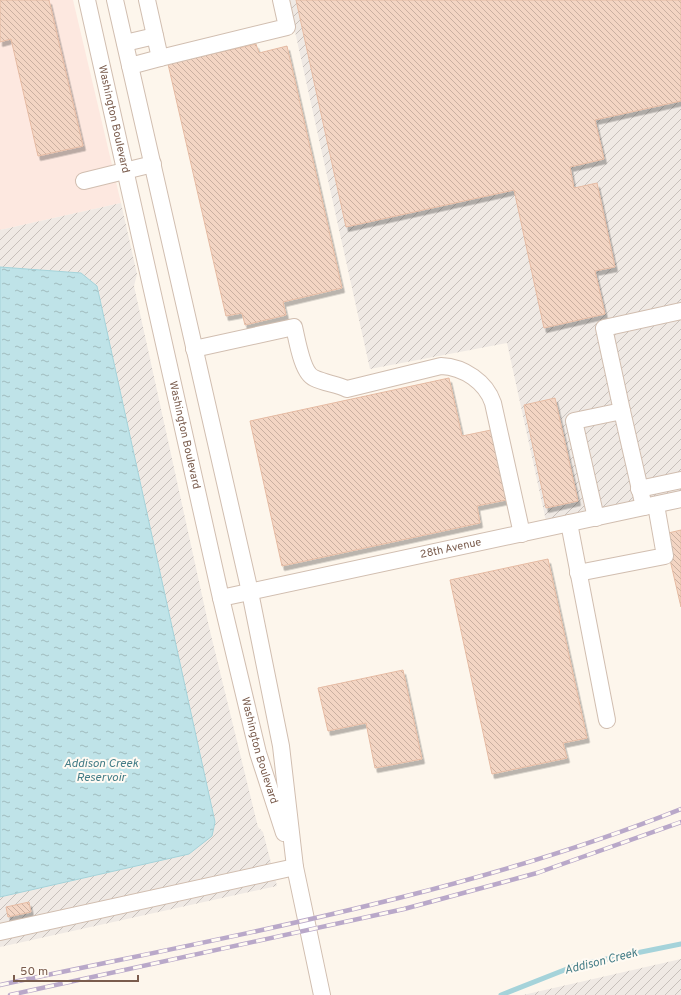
<svg xmlns="http://www.w3.org/2000/svg" width="681" height="995" viewBox="0 0 681 995" font-family="Overpass,sans-serif">
<style>
.commercial{fill:#fde8e0}
.industrial{fill:url(#industrial-furrows)}
.water{fill:url(#water-ripples);stroke:#a5d3da}
.lines{fill:none;stroke-linecap:round;stroke-linejoin:round}
.stream{stroke:#a5d3da;stroke-width:5}
.building{fill:url(#building-back-hatch);stroke:#e6bba3;filter:url(#shadow)}
.minor-casing{stroke:#d1beb0;stroke-width:18}
.minor{stroke:#fff;stroke-width:16}
.rail-casing{stroke:#b9a8c9;stroke-width:4.5}
.rail{stroke:#fffaf3;stroke-width:3;stroke-dasharray:9;stroke-linecap:butt}
.labels{text-anchor:middle;dominant-baseline:central;stroke-width:4;stroke-linejoin:round;paint-order:stroke}
.street-label{font-size:11px;fill:#7a5c4d;stroke:#fffaf3}
.water-label{font-size:12px;font-style:italic;fill:#437c86;stroke:#fffaf3}
</style>
<defs>
<pattern id="industrial-furrows" width="10" height="10" patternUnits="userSpaceOnUse"><rect width="10" height="10" fill="#efe9e4"/><path d="M-1 1l2-2M0 10L10 0M9 11l2-2" fill="none" stroke="#c7c0bb"/></pattern>
<pattern id="water-ripples" width="26" height="14" patternUnits="userSpaceOnUse"><rect width="26" height="14" fill="#bfe3e8"/><path d="M2 4q2-2 4 0t4 0M15 11q2-2 4 0t4 0" fill="none" stroke="#a0bbbe"/></pattern>
<pattern id="building-back-hatch" width="6" height="6" patternUnits="userSpaceOnUse"><rect width="6" height="6" fill="#f3d5c3"/><path d="M-1 5l2 2M0 0l6 6M5-1l2 2" fill="none" stroke="#cab0a1"/></pattern>
<filter id="shadow"><feDropShadow dx="2.5" dy="4.5" stdDeviation="0" flood-color="#0004"/></filter>
</defs>
<rect width="100%" height="100%" fill="#fdf6ec"/>
<path class="commercial" d="M0 0H73L121 203 0 230Z"/>
<path class="industrial" d="M288 0H681V491L546 521 507 343 370 369Z
M121 203 137 274 134 286 209 627 258 827 263 832 277 886 0 947V230Z
M681 959V995H523Z"/>
<path class="water" d="M0 267 81 273 97 286 215 822 212 836 189 854 0 897Z"/>
<g class="lines">
<path class="stream" d="M501 995 577 965 681 944"/>
</g>
<path class="building" d="M0 0H49L83 146 38 156 11 39 0 42Z
M296 0H681V101L595 120 604 159 570 167 574 188 597 183 615 267 595 271 605 314 544 328 514 190 346 227Z
M256 44 259 53 287 46 342 288 283 302 286 315 245 325 242 313 226 316 168 64Z
M449 378 462 436 491 430 506 500 477 506 480 523 282 566 250 421Z
M555 398 578 501 546 508 524 405Z
M681 530V607L664 534Z
M548 559 587 738 563 743 567 758 492 774 450 580Z
M403 670 422 759 375 768 366 723 328 731 318 688Z
M29 902 31 912 8 917 6 907Z"/>
<g class="lines">
<defs>
<g id="minor">
<path id="s1" d="M87 0 221 598 258 753 284 833"/>
<path d="M115 0 250 592 281 746 295 867 322 995"/>
<path d="M125 43 155 36"/>
<path d="M160 58 287 27 281 0"/>
<path d="M130 66 160 58 147 0"/>
<path d="M84 181 153 164"/>
<path d="M194 349 294 327C297 339 302 373 314 378 324 383 336 384 347 389L441 366C464 367 486 382 493 403L522 534"/>
<path d="M622 411 604 328 681 311"/>
<path d="M639 489 681 480"/>
<path d="M596 518 574 421 622 411 644 507"/>
<path d="M569 523 607 720"/>
<path d="M578 573 665 556 656 505"/>
<path id="s2" d="M221 598 681 499"/>
<path d="M0 932 295 867"/>
</g>
</defs>
<use href="#minor" class="minor-casing"/>
<use href="#minor" class="minor"/>
<defs>
<path id="rail" d="M0 985C229 936 462 896 681 809
M10 995 404 909 537 873 681 822"/>
</defs>
<use href="#rail" class="rail-casing"/>
<use href="#rail" class="rail"/>
</g>
<g class="labels">
<g class="street-label">
<text stroke="none"><textPath href="#s1" startOffset="122">Washington Boulevard</textPath></text>
<text stroke="none"><textPath href="#s1" startOffset="446">Washington Boulevard</textPath></text>
<text stroke="none"><textPath href="#s2" startOffset="235">28th Avenue</textPath></text>
<text stroke="none"><textPath href="#s1" startOffset="770">Washington Boulevard</textPath></text>
</g>
<g class="water-label">
<text x="101" y="764">Addison Creek<tspan x="101" dy="14">Reservoir</tspan></text>
<text transform="translate(601 962) rotate(-14)">Addison Creek</text>
</g>
</g>
<path d="M14 975v6h124v-6" fill="none" stroke="#7a5c4d" stroke-width="2"/>
<text x="20" y="975" font-size="12" fill="#7a5c4d" stroke="#fffaf3" stroke-width="3" paint-order="stroke">50 m</text>
</svg>
